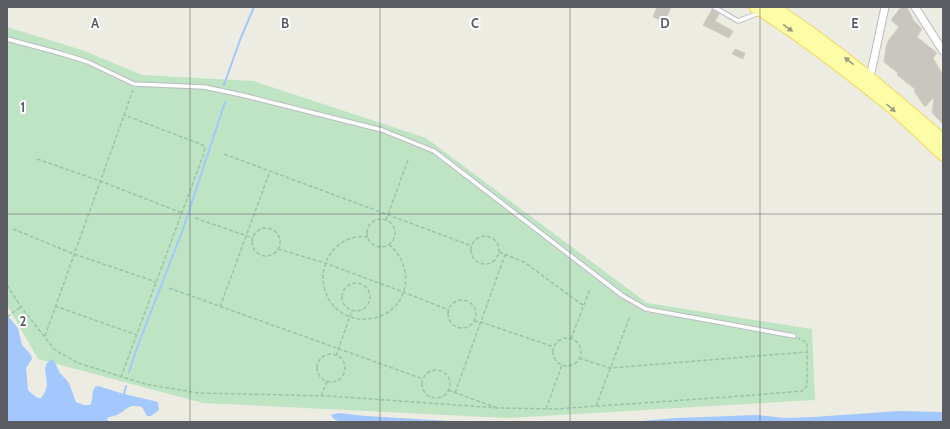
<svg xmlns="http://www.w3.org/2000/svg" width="950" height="429" viewBox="0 0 950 429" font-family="Cabin,sans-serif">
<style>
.green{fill:#bfe4c4}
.water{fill:#a2c8fd}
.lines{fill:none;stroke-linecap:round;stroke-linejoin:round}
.stream{stroke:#a2c8fd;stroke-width:2}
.building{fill:#c8c6bf;stroke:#d2cfc1}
.lane-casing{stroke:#babbc1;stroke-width:5.5}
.street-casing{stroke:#babbc1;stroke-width:9}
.primary-casing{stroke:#eeda5a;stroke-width:13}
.path{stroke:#98c5ab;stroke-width:1.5;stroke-dasharray:4 2;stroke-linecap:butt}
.lane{stroke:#fff;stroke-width:3.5}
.street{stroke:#fff;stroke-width:7}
.primary{stroke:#fdfca7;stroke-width:11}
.oneway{fill:#9c9d7e}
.grid{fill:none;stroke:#5b5d63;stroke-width:1;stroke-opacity:0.55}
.grid-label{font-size:13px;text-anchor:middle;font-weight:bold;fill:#5b5d63;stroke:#fff;stroke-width:4;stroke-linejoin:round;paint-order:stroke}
</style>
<rect width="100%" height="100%" fill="#edece2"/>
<path class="green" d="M7 27 82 50 142 75 253 81 426 138 647 303 812 329 815 400 507 418 203 403 38 359 7 305Z"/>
<path class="water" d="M7 315 18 328 22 345 31 355 32 359 26 368 28 390 32 394 38 398H41L45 392 47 385 45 368 47 363 52 359 54 361 60 373 69 383 76 402 84 405H90C94 399 91 392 95 387L98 386 124 394 158 402 159 410 151 416H147L142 407C139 406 136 406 132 406 123 409 121 416 109 417L107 419 109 422H7Z
M899 411 943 412V422H629L676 418 756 415 785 418 813 417Z
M339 413 366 416 467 422H345C339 421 334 421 331 415L334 414Z"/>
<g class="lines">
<path class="stream" d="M224 85 240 40 254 7
M129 372 138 345 182 232 225 102
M123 396 124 394 126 386"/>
</g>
<path class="building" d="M657 7H671L665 22 653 17Z
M901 7H907L912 17 913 20 922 29 917 37 937 53 933 58 943 75V124L932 113 934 97 925 107 914 91 915 89 897 75 898 73 884 62 886 47 888 41 899 27 891 20Z
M712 9 719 14 715 21 733 31 729 38 703 25Z
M735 49 745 53 743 59 732 54Z"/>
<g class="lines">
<defs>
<path id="lane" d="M714 7 738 21 759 13
M7 39 63 54 88 62 134 84 204 87 242 95 382 130 434 151 623 296 646 309 794 336"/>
<path id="street" d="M915 7 943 51
M870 77 875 54 885 7"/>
<path id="primary" d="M755 7C801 36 844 69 886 103 906 119 924 138 943 155
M773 7C834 46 889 93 943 140"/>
</defs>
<use href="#lane" class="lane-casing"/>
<use href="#street" class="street-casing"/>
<use href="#primary" class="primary-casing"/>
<path class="path" d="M224 154 472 246
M37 159 100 181 182 213
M195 218 253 238
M367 233a14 14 0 1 1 28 0a14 14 0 1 1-28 0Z
M386 220 408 160
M252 242a14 14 0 1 1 28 0a14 14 0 1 1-28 0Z
M13 229 74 254 156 282
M471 250a14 14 0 1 1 28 0a14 14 0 1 1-28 0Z
M368 237C364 237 360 236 356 237 313 246 312 307 354 318 361 320 368 319 375 318 410 309 416 265 388 244
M278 249 325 263 403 292 449 310
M499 252 524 262 584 306
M342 297a14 14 0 1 1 28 0a14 14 0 1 1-28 0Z
M7 285 21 307 55 350 78 363 145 384 198 393 329 396 499 408 556 409 742 396 802 391 807 386V345L806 342 798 338
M169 288 423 379
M448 314a14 14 0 1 1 28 0a14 14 0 1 1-28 0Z
M55 306 137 335
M220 307 270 171
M7 317 21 307
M474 321 481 322 554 347
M45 336 133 90
M553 352a14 14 0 1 1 28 0a14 14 0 1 1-28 0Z
M571 339 590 289
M317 368a14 14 0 1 1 28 0a14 14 0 1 1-28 0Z
M336 356 352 310
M579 358 610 368 807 352
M422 384a14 14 0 1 1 28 0a14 14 0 1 1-28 0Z
M121 377 204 153 205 148 203 145 124 115
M448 390 497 408
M455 393 505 255
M321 396 327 381
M596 406 630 316
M546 409 562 365"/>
<use href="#lane" class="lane"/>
<use href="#street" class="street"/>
<use href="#primary" class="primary"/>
</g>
<defs><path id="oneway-solid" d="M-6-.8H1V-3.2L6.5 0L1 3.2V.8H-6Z"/></defs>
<g class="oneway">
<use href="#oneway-solid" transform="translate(788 28) rotate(36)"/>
<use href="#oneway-solid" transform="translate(849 61) rotate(-143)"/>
<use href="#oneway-solid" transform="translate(891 108) rotate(42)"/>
</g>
<path class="grid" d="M190 7V422M380 7V422M570 7V422M760 7V422M7 214H943"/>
<g class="grid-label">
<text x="95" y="28">A</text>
<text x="285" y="28">B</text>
<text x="475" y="28">C</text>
<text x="665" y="28">D</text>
<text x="855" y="28">E</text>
<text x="23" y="112">1</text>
<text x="23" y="326">2</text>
</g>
<rect width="950" height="429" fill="none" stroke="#5b5d63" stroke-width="16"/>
</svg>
